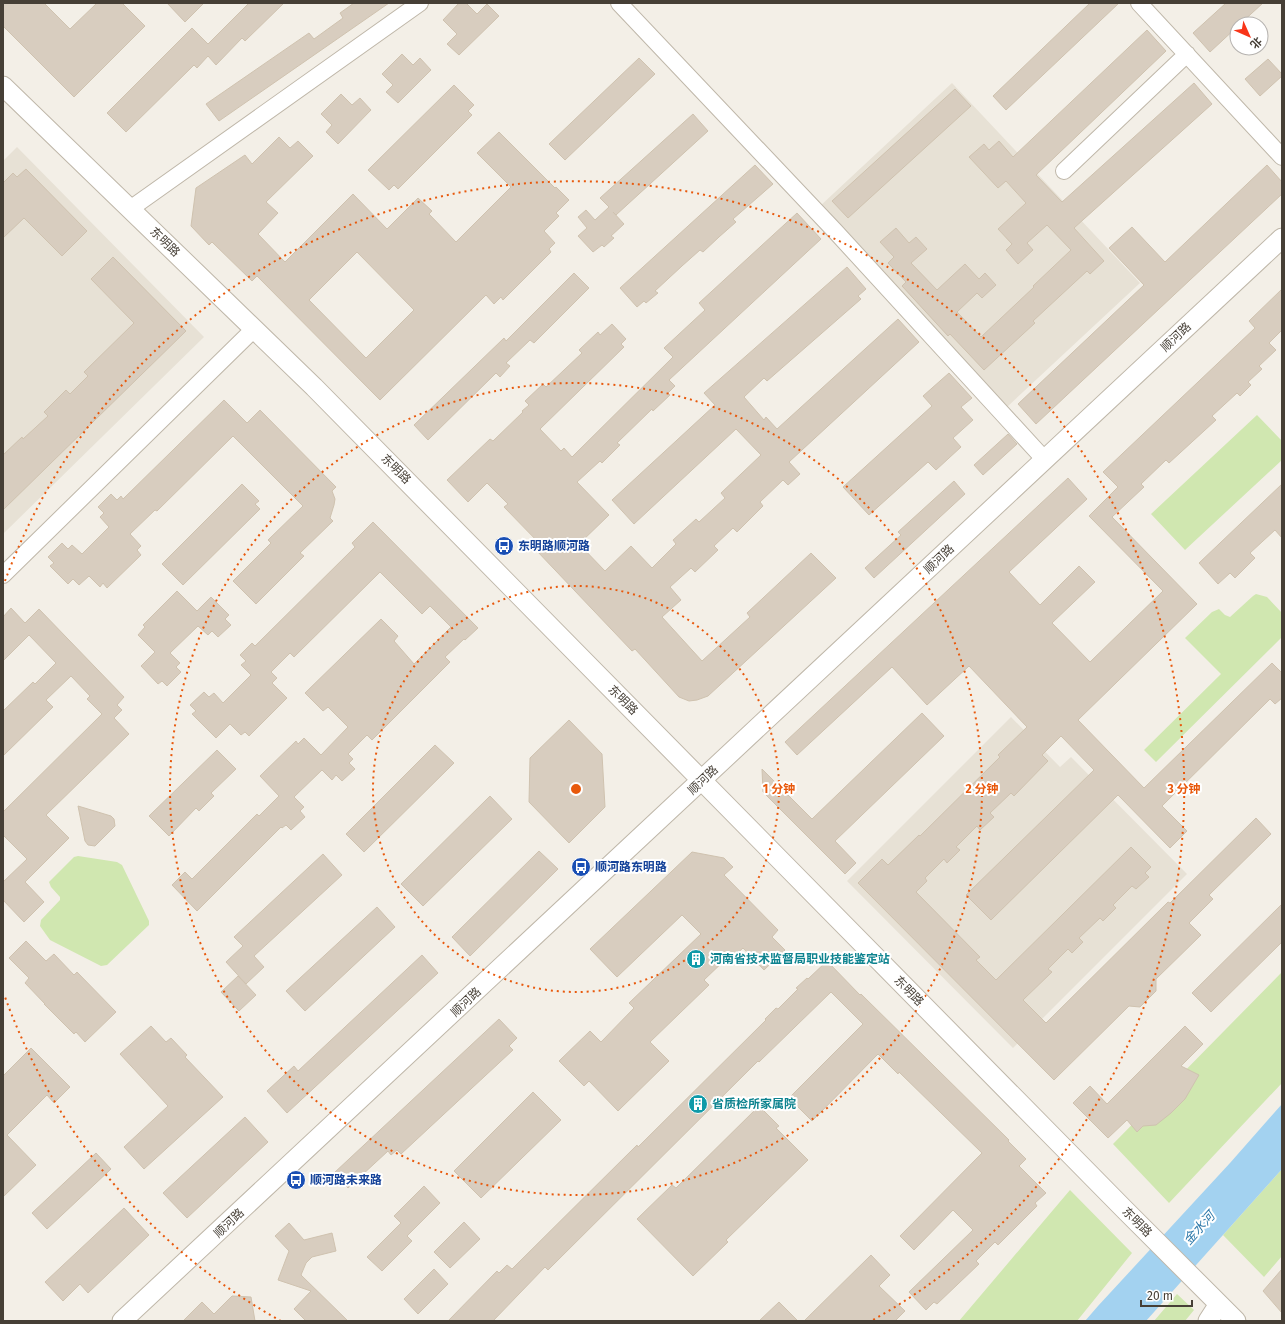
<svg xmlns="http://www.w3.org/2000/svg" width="1285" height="1324" viewBox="0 0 1285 1324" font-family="'Fira Sans','Noto Sans SC',sans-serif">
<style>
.residential{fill:#e7e1d5}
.green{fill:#d0e7b0}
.water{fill:#a3d2f0}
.building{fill:#d8cdbf;stroke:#cfc2af;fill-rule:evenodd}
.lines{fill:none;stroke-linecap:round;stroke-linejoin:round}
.minor-casing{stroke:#bfb7a9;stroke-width:18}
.tertiary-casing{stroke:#bfb7a9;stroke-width:21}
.minor{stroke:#fff;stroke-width:16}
.tertiary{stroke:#fff;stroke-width:19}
.ring{fill:none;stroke:#e8590c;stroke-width:2;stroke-dasharray:2 4}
.labels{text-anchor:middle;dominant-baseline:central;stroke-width:4;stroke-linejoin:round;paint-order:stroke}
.street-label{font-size:12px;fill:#463f36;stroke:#fff}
.transit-label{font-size:12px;font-weight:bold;fill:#164399;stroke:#fff;text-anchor:start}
.culture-label{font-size:12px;font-weight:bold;fill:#0d838f;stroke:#fff;text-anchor:start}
.water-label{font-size:13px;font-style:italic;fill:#2e79a9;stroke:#fff}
.centre{fill:#e8590c;stroke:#fff;stroke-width:2}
.ring-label{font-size:12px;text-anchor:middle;font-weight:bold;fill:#e8590c;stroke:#fff;stroke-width:4;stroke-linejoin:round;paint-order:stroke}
</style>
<rect width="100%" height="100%" fill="#f3efe7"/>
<path class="residential" d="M952 83 1140 283 1007 407 819 207Z
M17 147 204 337 3 534V161Z
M1011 717 1060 767 1071 757 1187 874 1013 1048 847 881Z"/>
<path class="green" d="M1257 415 1282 441V460L1185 550 1151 514Z
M1256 594 1267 597 1282 613V637L1156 762 1144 750 1221 674 1185 638 1212 612 1219 609 1225 615 1230 617 1253 596Z
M78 856 117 862 122 865 149 921V925L107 965 101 966 50 940 40 926 41 920 60 900V897L51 887 49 882 74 857Z
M1282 972V1083L1169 1203 1113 1144Z
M1282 1169V1256L1264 1277 1223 1235Z
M1070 1190 1132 1253 1077 1321H959Z
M1177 1294 1194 1310 1185 1321H1154Z"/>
<path class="water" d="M1282 1104V1169L1146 1321H1085L1098 1306 1230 1163Z"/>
<path class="building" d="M3 3H44L70 29 97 3H122L145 26 74 97 3 26Z
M167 3H204L185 22Z
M249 3H284L245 41 242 38 216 65 208 56 197 68 194 65 126 132 107 113 192 28 208 44Z
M354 3H389L219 121 206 104 309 33 314 39 343 18 340 13Z
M459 3H466L477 14 487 4 499 16 459 55 447 44 457 34 443 20Z
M1090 3H1119L1006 110 993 96Z
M1226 3H1263L1240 24H1237V27L1210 52 1193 33Z
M1147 30 1166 51 1036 175 1062 202 1194 83 1212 104 1074 228 1104 261 1090 274 1087 271 1033 321 1035 323 984 370 950 334 948 336 902 286 906 282 888 263 894 257 880 242 896 228 909 243 916 237 927 249 911 263 937 290 965 264 979 279 985 273 996 285 982 298 977 293 957 312 981 337 1034 287 1033 286 1071 250 1047 225 1027 243 1033 250 1018 264 1006 250 1012 244 998 229 1026 203 1006 181 998 188 969 157 984 144 989 150 999 141 1013 157Z
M402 54 413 65 420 58 431 70 398 103 386 92 393 85 382 74Z
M639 58 655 74 565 160 549 144Z
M1268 59 1282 74V76L1260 96 1245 79Z
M454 85 474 105 468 111 472 115 398 189 394 185 389 190 368 170Z
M955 89 971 106 848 218 832 201Z
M341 94 352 105 360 98 371 110 338 144 326 132 332 125 321 114Z
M693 114 708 131 616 215 613 212 624 224 611 236 614 238 604 247 602 245 593 252 578 236 587 228 578 217 586 210 595 220 609 207 600 198Z
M499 132 555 188 556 187 569 200 556 213 559 216 544 231 555 243 549 249 551 252 503 300 501 297 494 304 486 295 380 400 257 276 252 281 212 242 209 245 191 226 196 188 245 155 252 164 279 137 290 148 298 141 313 156 266 202 278 213 258 234 285 262 353 194 387 229 418 198 432 211 429 214 456 242 511 187 477 153ZM357 252 414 310 366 358 309 300Z
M755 165 773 184 733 219 736 222 719 237 703 252 700 250 682 266 655 291 658 293 646 303 644 301 637 307 620 288Z
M1267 165 1282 182V194L1036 424 1018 404 1144 285 1109 248 1132 227 1165 262Z
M26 169 87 231 62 256 24 218 3 238V183L13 173 17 177Z
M797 213 821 239 669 380 675 386 668 393 670 395 653 411 652 409 617 443 620 445 602 463 600 461 577 482 609 515 579 544 605 571 631 546 652 568 676 544 673 540 696 519 699 522 725 498 721 493 761 455 736 429 634 524 612 500 715 405 704 393 847 267 866 289 858 296 861 299 767 381 764 378 744 397 764 420 766 417 777 429 898 319 919 342 789 462 800 474 788 485 783 480 760 502 763 506 737 532 733 528 714 546 718 550 695 572 691 568 670 587 681 600 662 617 702 661 750 617 747 613 811 553 836 578 708 696 697 700 689 701 679 697 635 649 632 651 536 550 541 545 504 507 508 504 487 483 468 502 447 480 490 439 493 441 523 412 522 411 529 405 525 401 543 384 546 387 582 353 579 350 598 332 600 335 612 324 626 339 621 344 624 347 540 429 561 451 564 448 572 457 673 357 664 348 705 310 699 303Z
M113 257 186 331 3 510V455L22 437 23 439 48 416 44 412 66 390 70 394 88 376 84 372 134 323 91 279Z
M574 273 589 288 534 343 530 340 506 363 510 366 500 377 496 373 428 440 414 425 504 338 506 341Z
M1282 289V330L1269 343 1276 350 1259 366 1262 369 1248 382 1251 385 1240 396 1237 393 1212 416 1216 420 1169 463 1166 460 1141 484 1144 487 1112 517 1197 604 1078 720 1144 788 1272 663 1282 673V698L1275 704 1270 699 1162 806 1187 831 1170 848 1118 795 991 920 966 895 1094 770 1061 736 1042 755 1048 761 1014 796 1011 793 990 813 994 817 980 830 977 826 956 847 960 850 947 863 944 859 925 878 927 881 916 892 980 957 976 960 996 980 1131 847 1151 867 1145 873 1149 877 1136 889 1132 886 1113 905 1116 908 1103 921 1100 918 1079 938 1083 942 1072 953 1068 949 1048 969 1052 972 1023 1000 1046 1023 1168 902 1170 903 1256 818 1271 834 1209 895 1213 899 1189 923 1201 935 1156 979V991L1140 1007 1129 1006 1054 1080 858 883 882 859 888 865 919 835 920 836 1000 757 998 755 1027 727 969 666 927 705 892 667 797 755 785 742 1068 478 1087 499 1009 572 1040 605 1079 566 1095 582 1052 623 1090 662 1163 591 1089 516 1118 487 1103 472 1255 328 1249 321Z
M949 373 972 398 961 407 973 420 953 438 961 447 936 470 928 462 869 515 843 487 932 406 923 396Z
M224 400 247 423 260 410 336 487 332 491 335 499 334 505 330 518 333 521 300 553 304 556 256 604 233 581 271 543 268 540 303 506 233 436 157 511 155 510 130 534 141 546 137 550 141 555 107 588 103 583 100 587 89 576 79 585 73 579 68 584 50 566 54 563 48 557 62 543 68 549 72 545 82 554 109 527 100 517 104 513 98 507 111 494 117 500 121 496 123 499Z
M1008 434 1017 444 983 475 974 465Z
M954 481 965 494 874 578 865 568 901 535 898 532Z
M242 484 259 501 255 504 260 509 183 585 162 564Z
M1282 484V538L1275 530 1250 553 1255 558 1235 578 1230 573 1218 584 1199 563Z
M373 522 478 628 465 640 464 639 445 657 450 662 372 740 367 735 348 754 353 759 349 763 355 769 342 781 336 775 332 780 322 770 294 797 304 807 300 811 305 817 291 830 286 825 282 828 281 827 197 911 172 885 185 872 192 879 257 814 259 816 279 796 260 776 296 741 298 744 304 738 321 755 348 727 328 707 323 711 305 693 381 619 398 636 394 641 414 664 451 627 430 606 422 614 380 572 294 657 290 653 271 672 277 678 272 683 287 698 249 736 245 732 241 735 230 724 216 738 192 714 196 711 190 705 204 692 209 697 214 693 223 703 251 675 241 665 246 661 240 655 252 643 255 646 355 547 352 543Z
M177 591 197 611 211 597 229 615 225 619 231 625 218 637 212 631 208 635 198 626 170 653 180 663 176 667 181 672 167 686 162 681 158 684 141 666 155 652 138 635 145 627 143 625Z
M11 608 25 623 39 609 124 697 117 705 122 710 114 718 129 734 46 815 69 838 25 882 44 902 24 922 3 900V882L27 859 3 835V812L102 714 87 699 90 696 71 676 46 700 53 707 3 756V711L33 682 35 684 56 663 29 635 3 661V617Z
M922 713 944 736 835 841 856 863 845 874 763 792 762 769 812 819Z
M569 720 602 754 605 807 569 843 529 802 530 758Z
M435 745 454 763 364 852 346 834Z
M217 750 236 769 211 793 214 796 199 811 196 808 169 836 149 816Z
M490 796 512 819 423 906 401 884Z
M78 806 111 816 114 819 115 826 95 846 88 845 85 841Z
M539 851 558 869 470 956 452 937Z
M692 852 724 858 733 867 724 875 778 930 772 937 785 950 764 970 743 948 729 961 727 958 704 980 709 985 650 1042 669 1061 618 1111 589 1081 584 1086 559 1061 590 1031 601 1042 634 1008 629 1003 701 934 682 915 617 977 590 949Z
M323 854 342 875 254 956 264 967 246 984 226 962 243 946 234 937Z
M1282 904V942L1211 1012 1192 993Z
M377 907 395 927 305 1011 286 991Z
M26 941 46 961 54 954 74 975 77 972 116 1012 85 1042 76 1032 74 1034 44 1004H45L25 983 29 978 9 958Z
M422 955 438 973 287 1113 267 1091 294 1066 298 1071Z
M827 961 860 995 861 994 1009 1140 1008 1141 1026 1159 1019 1166 1046 1193 1035 1203 1037 1206 998 1245 995 1242 976 1261 979 1264 937 1304 934 1302 926 1310 909 1292 973 1230 953 1210 914 1250 900 1236 982 1153 899 1072 898 1074 878 1054 812 1121 789 1098 863 1024 831 992 759 1062 758 1061 548 1270 545 1267 493 1321H448L497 1271 499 1273 507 1265 512 1269 637 1145 638 1147 766 1020 765 1019 776 1008 778 1009 798 989 796 988 807 978 808 979Z
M238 976 256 995 239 1011 221 992Z
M499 1019 517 1038 509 1046 513 1050 401 1154 397 1150 391 1155 388 1151 348 1188 334 1173Z
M151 1026 166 1042 171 1038 187 1055 185 1057 223 1097 144 1169 124 1147 168 1106 120 1054Z
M1185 1026 1203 1044 1181 1066 1199 1075 1185 1099 1171 1113 1156 1125 1143 1126 1137 1132 1127 1120 1108 1138 1073 1103 1090 1086 1107 1104Z
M31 1048 70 1087 54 1103 47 1095 7 1135 36 1165 3 1197V1076Z
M533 1092 561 1120 481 1198 454 1171Z
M759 1106 779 1126 776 1128 808 1160 726 1240 728 1242 693 1276 637 1219 672 1185 676 1188Z
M245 1117 268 1142 187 1218 163 1193Z
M96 1153 111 1169 47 1229 32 1213Z
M424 1186 440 1203 407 1236 412 1241 382 1271 367 1257 401 1223 394 1216Z
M124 1208 149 1235 88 1293 80 1284 63 1301 45 1282Z
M464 1222 480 1239 450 1268 434 1252Z
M289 1223 304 1240 332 1233 336 1251 312 1257 306 1263 301 1275 348 1321H306L294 1309 311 1291 278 1280 289 1251 275 1236Z
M871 1255 890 1275 879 1286 905 1311 895 1321H804Z
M434 1269 448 1284 418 1314 404 1299Z
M1282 1269V1313L1263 1291Z
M232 1296 251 1297 255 1321H183L202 1302 214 1314Z
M779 1302 798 1321H759Z"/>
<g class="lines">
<defs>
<path id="minor" d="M619 3 835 231 1045 460
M1139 3 1282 157
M1064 171 1187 54
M130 209 420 3
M3 575 254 329"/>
<path id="tertiary" d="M3 86 314 387 1125 1210 1236 1321
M122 1321C511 962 896 599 1282 238
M1208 1321 1219 1304"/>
</defs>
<use href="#minor" class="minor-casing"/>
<use href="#tertiary" class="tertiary-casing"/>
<use href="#minor" class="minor"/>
<use href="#tertiary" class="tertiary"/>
</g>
<g class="ring">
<circle cx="576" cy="789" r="203"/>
<circle cx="576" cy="789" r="406"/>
<path d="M281 1321A608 608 0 0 1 5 997M5 581A608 608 0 1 1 871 1321"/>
</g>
<defs>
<symbol id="bus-disc" viewBox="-11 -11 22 22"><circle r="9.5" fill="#1a4fb4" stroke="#fff"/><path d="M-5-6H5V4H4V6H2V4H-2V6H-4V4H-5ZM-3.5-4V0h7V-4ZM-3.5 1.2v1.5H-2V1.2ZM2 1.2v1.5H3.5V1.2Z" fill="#fff"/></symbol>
<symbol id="building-disc" viewBox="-11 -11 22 22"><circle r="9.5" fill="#0f9aa8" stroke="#fff"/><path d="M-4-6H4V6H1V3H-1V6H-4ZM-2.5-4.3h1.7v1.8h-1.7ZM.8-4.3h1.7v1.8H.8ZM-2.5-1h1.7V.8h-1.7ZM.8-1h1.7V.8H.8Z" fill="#fff"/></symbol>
</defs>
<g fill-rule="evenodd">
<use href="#bus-disc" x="493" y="535" width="22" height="22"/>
<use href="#bus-disc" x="570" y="856" width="22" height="22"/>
<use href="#building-disc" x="685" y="948" width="22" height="22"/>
<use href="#building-disc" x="687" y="1093" width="22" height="22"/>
<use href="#bus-disc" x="285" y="1169" width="22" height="22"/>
</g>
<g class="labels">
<g class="street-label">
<text transform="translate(165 242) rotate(44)">东明路</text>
<text transform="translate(1176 337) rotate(-43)">顺河路</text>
<text transform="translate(396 469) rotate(45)">东明路</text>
<text transform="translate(939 559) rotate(-43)">顺河路</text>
<text transform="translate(623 700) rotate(45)">东明路</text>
<text transform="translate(703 780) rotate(-43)">顺河路</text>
<text transform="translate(909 991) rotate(46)">东明路</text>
<text transform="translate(466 1002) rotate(-43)">顺河路</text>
<text transform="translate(1137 1222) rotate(45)">东明路</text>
<text transform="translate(229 1223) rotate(-43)">顺河路</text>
</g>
<g class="transit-label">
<text x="518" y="546">东明路顺河路</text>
<text x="595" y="867">顺河路东明路</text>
<text x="310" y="1180">顺河路未来路</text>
</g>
<g class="culture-label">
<text x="710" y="959">河南省技术监督局职业技能鉴定站</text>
<text x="712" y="1104">省质检所家属院</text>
</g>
<g class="water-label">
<text transform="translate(1199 1228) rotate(-48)">金水河</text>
</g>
</g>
<circle cx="576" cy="789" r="6" class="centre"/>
<g class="ring-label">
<text x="779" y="793">1 分钟</text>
<text x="982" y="793">2 分钟</text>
<text x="1184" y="793">3 分钟</text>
</g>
<rect width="1285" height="1324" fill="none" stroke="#463f36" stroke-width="8"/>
<g transform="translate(1249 36) rotate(135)"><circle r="19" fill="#ffffff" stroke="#b5b2af"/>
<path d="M0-3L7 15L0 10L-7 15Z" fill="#f83519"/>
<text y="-6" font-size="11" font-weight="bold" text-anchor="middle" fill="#463f36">北</text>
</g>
<path d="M1141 1300v6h51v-6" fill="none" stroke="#463f36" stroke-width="2"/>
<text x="1147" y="1300" font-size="12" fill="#463f36" stroke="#ffffff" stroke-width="3" paint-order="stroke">20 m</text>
</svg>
